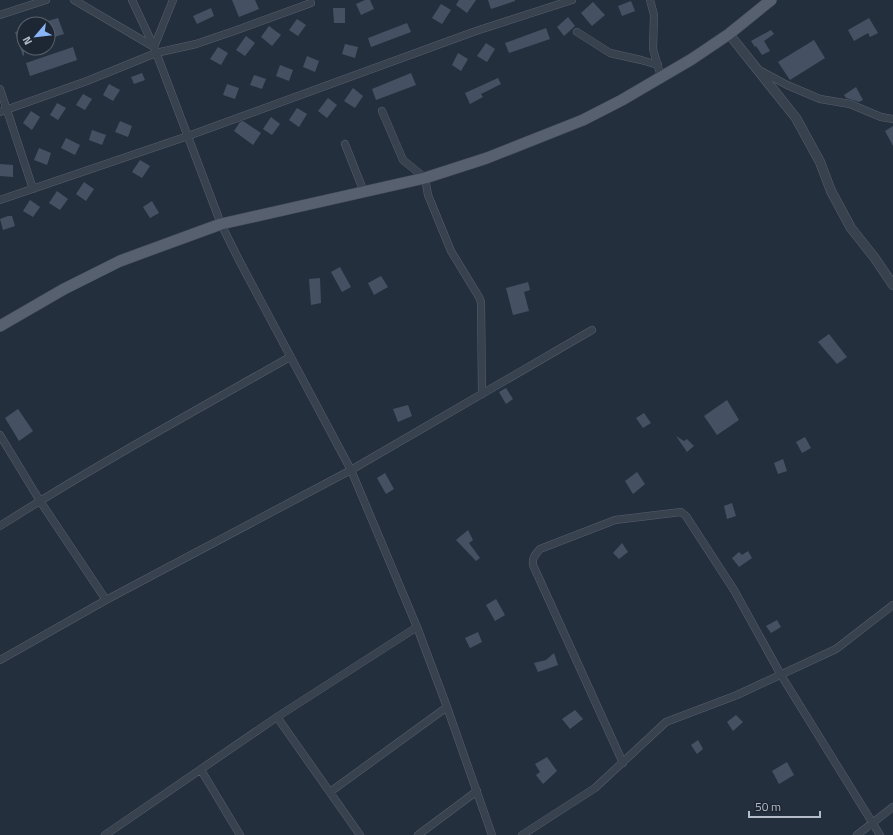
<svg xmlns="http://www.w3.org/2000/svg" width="893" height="835" viewBox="0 0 893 835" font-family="'Titillium Web',sans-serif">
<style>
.building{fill:#455162}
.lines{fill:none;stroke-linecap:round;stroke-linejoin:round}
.minor-casing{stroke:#565f6c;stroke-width:8}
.tertiary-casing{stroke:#565f6c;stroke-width:10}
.primary-casing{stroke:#414a57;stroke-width:12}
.minor{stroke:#38414e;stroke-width:7}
.tertiary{stroke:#38414e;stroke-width:9}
.primary{stroke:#56606e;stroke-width:11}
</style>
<rect width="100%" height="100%" fill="#242f3e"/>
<path class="building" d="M232 0H255L259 9 239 17Z
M365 0H370L374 9 361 15 356 4Z
M459 0H476L467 13 456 5Z
M488 0H515V1L491 9Z
M631 1 635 11 622 16 618 6Z
M593 2 605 15 592 26 581 13Z
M441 4 451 10 442 24 432 18Z
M211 8 214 16 197 24 193 16Z
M333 8H345V23H334Z
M568 17 575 26 564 36 557 27Z
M58 18 64 34 48 39V21Z
M869 18 878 33 870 37 868 33 854 41 848 30Z
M297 19 306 25 298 36 289 30Z
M407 23 411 32 371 47 368 38Z
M269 26 281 35 272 46 261 37Z
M546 28 550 39 509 53 505 43Z
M24 29V55L23 56 15 32Z
M771 30 774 34 764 41 770 51 762 55 756 46 755 47 751 41Z
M246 36 255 43 245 56 236 50Z
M814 40 825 58 790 80 778 62Z
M486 43 495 49 487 62 477 56Z
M345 44 358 47 355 58 342 54Z
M73 47 77 60 30 76 26 63Z
M218 47 228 53 221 65 210 59Z
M458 53 468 59 461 71 452 65Z
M307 56 319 61 315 72 303 67Z
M280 65 293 70 289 81 276 76Z
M142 73 145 80 134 84 131 77Z
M411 73 416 85 376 100 372 89Z
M254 75 266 79 262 89 250 85Z
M498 78 501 84 481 94 483 97 470 104 465 93Z
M109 84 120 90 113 101 103 95Z
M227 84 239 88 235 99 223 95Z
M856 87 863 100 859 102 846 98 844 95Z
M353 88 363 96 355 108 344 101Z
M83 94 92 99 85 110 76 105Z
M328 98 337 105 327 118 318 111Z
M57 103 66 108 58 120 50 115Z
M297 108 307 114 299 127 289 120Z
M31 111 40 117 32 130 23 123Z
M271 117 280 124 272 135 263 129Z
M120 121 132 126 128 137 115 132Z
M243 121 261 133 253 145 234 131 240 122Z
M893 126V146L885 131Z
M92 130 106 135 102 145 89 140Z
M66 138 80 145 75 155 61 148Z
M39 148 51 153 47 165 34 160Z
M140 160 150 166 142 178 132 172Z
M0 164 13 165V177L0 176Z
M84 182 94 189 86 201 76 194Z
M57 191 68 199 60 210 49 203Z
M30 200 40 207 33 217 23 211Z
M152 201 159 213 150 218 143 207Z
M8 216H12L15 226 3 230 0 219Z
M340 267 351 287 342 292 331 272Z
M381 276 388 287 374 295 368 283Z
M320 278 321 303 311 305 309 279Z
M528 282 530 290 524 292 529 311 513 315 506 288Z
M829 334 847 357 837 364 818 342Z
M506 388 513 399 506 404 499 392Z
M727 400 739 420 717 435 704 416Z
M408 405 412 416 398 422 393 409Z
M18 409 33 431 19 441 5 418Z
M644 413 651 423 643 428 636 418Z
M676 436 684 441 687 439 694 446 687 452Z
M805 437 811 448 802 453 796 442Z
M783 459 787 471 778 474 774 463Z
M637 472 645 484 633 494 625 481Z
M385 473 394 489 386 494 377 478Z
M732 503 736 516 727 519 724 506Z
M468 530 473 540 469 543 480 558 476 561 456 540Z
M622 543 628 552 619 559 613 553Z
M748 551 752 558 739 567 732 558 739 552 742 555Z
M496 599 505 615 495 621 486 605Z
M777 620 781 627 771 633 766 626Z
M478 632 482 642 470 648 465 638Z
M554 653 558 665 538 672 534 663 546 660Z
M575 710 583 719 570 729 562 719Z
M736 715 743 722 733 731 727 722Z
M698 740 703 749 697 754 691 745Z
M547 757 557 771 543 784 536 775 540 772 535 764Z
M787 762 794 775 779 784 772 771Z"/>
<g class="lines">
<defs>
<path id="minor" d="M74 0 154 47 173 0
M132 0 154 47 221 224 240 262 351 470 417 627 447 707 492 835
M650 0 654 15 653 49 661 77
M0 15 46 0
M577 32 610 53 641 60 658 65
M759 70 787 85 820 99 850 104 881 117 893 119
M0 89 33 189
M382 111 403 160 425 178 428 195 451 251 479 297 481 302 482 394
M0 112 87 81 156 53 196 44 237 30 311 3
M345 144 364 192
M0 200 188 136 476 31 572 0
M0 435 40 501 106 600
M0 526C94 466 193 412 290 357
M0 660 106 600 351 470 592 330
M277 717 360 835
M623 763 533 565C532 558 535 555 540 549L615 520 681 512 686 516 734 590 781 675 880 835
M201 770 240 835
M330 792 447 707
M105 835 277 717 417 627
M418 835 477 791
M522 835 595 788 666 722 737 695 836 649 893 605
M857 835 893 807"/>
<path id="tertiary" d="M729 34 796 118 820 162 831 191 851 228 874 257 893 285"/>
<path id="primary" d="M0 326 64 289 120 261 221 224 425 178 487 158 583 120 622 100 692 59 729 34 771 0"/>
</defs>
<use href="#minor" class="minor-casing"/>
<use href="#tertiary" class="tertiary-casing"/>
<use href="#primary" class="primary-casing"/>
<use href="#minor" class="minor"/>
<use href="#tertiary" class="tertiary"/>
<use href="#primary" class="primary"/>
</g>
<g transform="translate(36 36) rotate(242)"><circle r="19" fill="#1d2633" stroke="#59626f"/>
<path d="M0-3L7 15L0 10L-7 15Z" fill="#8ab4f8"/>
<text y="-6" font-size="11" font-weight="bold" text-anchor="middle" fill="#b4bcc9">N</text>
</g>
<path d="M749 811v6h71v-6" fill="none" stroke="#b4bcc9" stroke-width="2"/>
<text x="755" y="811" font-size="12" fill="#b4bcc9" stroke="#1d2633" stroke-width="3" paint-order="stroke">50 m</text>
</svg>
